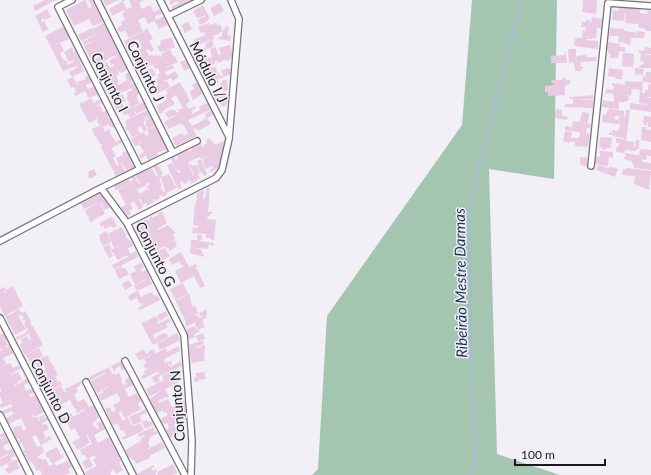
<svg xmlns="http://www.w3.org/2000/svg" width="651" height="475" viewBox="0 0 651 475" font-family="Lato,sans-serif">
<style>
.forest{fill:#a4c6b1}
.lines{fill:none;stroke-linecap:round;stroke-linejoin:round}
.stream{stroke:#a7b9d6;stroke-width:2}
.building{fill:#e9cbe4;fill-rule:evenodd}
.street-casing{stroke:#767379;stroke-width:8}
.street{stroke:#fff;stroke-width:5.5}
.labels{text-anchor:middle;dominant-baseline:central;stroke-width:3;stroke-linejoin:round;paint-order:stroke}
.street-label{font-size:14px;fill:#19191b;stroke:#f2eff6}
.water-label{font-size:15px;font-style:italic;fill:#172e56;stroke:#f2eff6}
</style>
<rect width="100%" height="100%" fill="#f2eff6"/>
<path class="forest" d="M472 0H557L554 179 489 169 497 454 560 475H312L318 469 327 316 462 125Z"/>
<g class="lines">
<path class="stream" d="M469 475 475 465 468 206 522 0"/>
</g>
<path class="building" d="M45 0H56L35 11 33 6Z
M85 0 89 8 92 7 88 0H94L101 13 94 17 101 13 105 21 93 26 89 19 74 26 66 10Z
M103 0H118L106 6Z
M122 0H126L123 2 127 9 132 7 129 0H144L139 3 142 9 150 5 154 12 162 8 164 13 155 16 156 20 166 15 170 24 159 29 154 21 148 24 145 17 138 20 141 25H140L143 32 144 31V30L147 28 153 39 149 41 154 50 150 52 149 49 146 50 149 56 152 54 153 57 156 55 157 56 160 55 161 57H162L161 54 165 52V51L160 52 157 46 161 45 160 41 172 37 175 47 167 50V51L170 49 173 56 174 55 178 62 166 67V68L172 65 174 68 165 72 167 76 175 71 179 77 172 81 171 78 164 81 165 82 167 81 170 87 156 94 153 88 158 85 156 79 159 78 157 75 160 73 158 68 155 69 153 64 139 71 130 54 142 48 138 39 135 41 137 44 128 49 124 41 140 33V32L129 38 125 30 120 33 117 28 122 25 121 22 125 20 122 14 124 12V10L112 16 109 9 122 2Z
M172 0H192L193 1 173 11 171 7 179 3 177 1 170 5 169 2Z
M583 0H597L596 14 582 12Z
M220 3 224 11 214 16 210 8Z
M203 5 210 19 207 20 208 21 200 25 198 20 204 17 206 20 204 17H205V15L200 18 199 17 197 18 193 11Z
M619 7 640 9V13L647 14 648 10 651 11V31H645L646 29 638 27 639 24 625 23 626 13H625L624 21 612 20 613 10 619 11Z
M47 9 51 17 44 20 43 18 41 20 42 22 44 21 48 29 43 32 35 16Z
M592 17 602 19 601 29 597 28 596 38H592V39H586V40L598 41V49L574 46 575 38H582L583 30 585 31 586 27H581L582 22H586V20H590L589 22 591 23Z
M188 22 192 29 185 33 181 25Z
M104 23 107 29H109L129 69 121 73 120 71 119 72 117 69 119 74 116 76 119 82 117 83 118 85 127 80 125 74 130 72 134 80 130 82 132 84 135 82 141 93 137 95 138 98 137 99 140 103 134 106V107L146 101 153 116 148 119 147 117 144 118 143 116 146 120 143 122 147 130 156 126H155L148 129 145 124H147L145 121 153 117 170 149 165 151 164 150 157 153 158 155 148 160 146 155 144 156V157L141 159 139 155 144 152 139 144 142 143 141 142H140L141 144 135 146 131 139 139 134 132 137 128 130 127 131 125 127 127 126 125 121 147 110 146 109 137 114 135 111 134 112 136 115 130 118 128 114 124 115 123 112 119 114 92 61 105 54 103 52 90 58 84 46 92 42V41L84 45 82 42 96 35 93 29ZM111 54 113 57 117 55V56L109 61 111 65 113 64 114 66 110 68 107 62 100 66V65L103 64V62L112 57ZM131 88 132 90 126 93 128 96 126 97 132 108H131L129 104 124 107 122 103 117 106 116 105 123 101 124 102 126 101 122 94 113 98V97L123 92 122 90H123L124 92ZM141 126 144 132 147 130 149 134 146 136 144 132 140 134 137 128Z
M209 23V25L217 23 218 26 220 24 223 31 226 26 229 27 227 35 231 36 230 41 218 39 219 37H221L223 31 220 33 213 36 214 39 196 46 193 40 205 35 204 32 201 33 198 27Z
M65 26 71 38 57 44 56 42H55L57 45 60 43 64 51 60 53 64 61 66 60 68 63 66 64 67 65 74 62 73 60 69 62 64 52 72 47 74 52 77 50 79 54 77 55 78 56H79L82 62 80 63 81 64 84 71 72 77 69 72 77 68 76 66 63 71 45 36Z
M92 28 95 35 81 41 78 35Z
M610 28 624 29V31H626L637 33V31L645 32 644 38H631L630 45 626 44V43L618 42 619 36H609Z
M212 40 214 46 207 49V50L203 51 202 49 206 47 205 44Z
M608 42 620 44V47H625V52L619 51 618 58H610V53H608V50H607Z
M230 45 232 51H233L232 57 231 58V59L226 61 225 59 223 60V61L218 63 217 61H215V64L210 65 209 64 202 66 195 54 201 52 202 55H204L205 59 212 57 210 49 216 47 218 55 221 54 219 48Z
M645 47 651 48V54H646V55H651V68H639L640 65 642 66V64H644V62L640 61 641 53H639V50L644 51Z
M568 49H576V57H577V56L586 55V57H597V61L580 62 581 67 583 66V69H581V71H575L574 62 569 63Z
M566 52 567 63H551V56L565 55V53Z
M623 53 634 54 633 67 622 66Z
M186 60 190 68 184 71 180 62Z
M213 67H216L217 72 208 76 218 72 219 75H221L223 78 217 79 219 83 211 85 204 70Z
M152 68 156 75 150 78 149 76 144 79 142 73Z
M229 68 231 74 223 77 221 70Z
M609 68 623 70 622 79H615L616 77 608 76Z
M635 68 644 69 643 75 635 74Z
M646 72H651V83L643 82 642 93H645V90H648V85L649 86V84H651V97H647V98H651V112L630 109V103L647 105V104L639 103 640 90 632 89 631 96 627 95V96H629L628 101H625V102H619V109L612 108V109L624 111V117H625L626 110H630L626 141 634 142V147H635L636 140H639V149H637L636 151 625 150V153L616 152 617 146H619V144L618 143H616V138L624 139V138L613 136V135H609V132L612 133V130L619 131 620 124H618L619 117H622L619 116V115L618 116H615L614 119 618 120V124L602 122 603 114 606 115 607 111H608L609 108 602 107 603 100 614 102V94L605 93 606 89 613 90 614 86H612V83L625 85V81L642 82 643 76H645Z
M89 75 93 82 86 85 88 89 95 86 100 94 88 98 85 91 75 96 74 93 76 92 74 87 71 88 67 80 73 77 79 88 77 82 86 79 85 77Z
M562 78H566V80H570V84L565 85V95L548 96V92H545V86L554 85V83L552 84 551 80H562Z
M149 79 153 87 148 89 144 81Z
M222 80H227L228 90H226L225 91 220 90V83H222Z
M199 81 205 92 193 100 190 93H191L190 91 194 89 192 85Z
M180 82 189 99 190 101 186 104 187 106 189 109 195 106 196 108 191 111 193 114H195L194 113 200 110 199 107 209 102 212 109 188 120 192 126 202 121 206 118 205 114 213 110 215 114 207 118 211 124 197 131 196 128 193 129 197 136 176 146 172 138 182 133 184 136 188 134 184 125 182 126 181 123 168 129 167 126 174 122 166 126 164 122 175 116V115L168 118 165 113 172 109 173 111 175 110 177 113 179 112 178 110 183 108 176 95 171 98 175 104 164 110V111L160 114 156 106 167 100 165 95 168 94 166 90Z
M224 92 228 100 227 104 222 107 216 96Z
M594 95 593 99H570V97Z
M91 98 94 103 100 99 101 101 102 100 103 102 96 106V107L100 105 103 112 107 110 109 113 107 114 109 119 112 118 116 126 112 128V126L110 127 109 124 103 127 105 132 109 129 111 133 109 134H111L112 138 113 137 116 142 122 139 124 142 111 148 116 156 113 158 117 166 119 165 116 158 123 155 122 153 128 150 136 167 127 171 122 163H121L125 172 116 176 101 147 102 146 101 144H100L96 137 103 133 95 137 92 129 101 125V124L99 125 97 121 98 120 96 115 97 119 89 123 79 104 82 102V103Z
M573 99 593 100V108L565 107V104H573Z
M556 109 562 110V116L568 117 567 120 555 118Z
M582 112 589 113 588 123H582L591 124 590 128H587L586 133 590 134 588 147 575 146V142L570 141V143L563 141 565 131 572 132 571 138H579L580 132 565 130V126L572 127 573 121 580 122Z
M644 116 651 117V127H648V123H647V125H644V123H643Z
M642 127H646V129L651 130V142L641 140Z
M600 137 612 138 611 148H606V150L602 149V147H599Z
M209 138 213 143 214 142 215 145 224 141 222 154H221L222 156 221 167 211 172 210 170 213 168 212 166 206 169 203 162H204L203 159 207 157V156L201 159 200 157 194 159 188 163 193 175V172L189 165 192 164 193 166 196 165 197 166 199 164 197 161 201 159 207 174 204 176 202 172 201 173 198 167H197L200 173 198 174 200 178 197 180V181L191 184 190 180 184 184 182 181 180 183 182 187 178 189V187L166 193 162 180 161 178 159 179 162 186 160 187 163 192 165 191 167 195 162 197V195L160 196V195H159L160 198 155 201 154 199 153 200 154 202 147 206 146 203 143 205 140 198 139 199 143 207 139 210 134 201 130 203 133 209 129 211 131 214 127 216 121 207 126 205 118 190 131 183 116 190 114 186 128 178 130 182 133 180 132 177 134 175 139 184 140 183 135 175 152 168 156 176H158L153 166 156 164V166L158 165 163 174 161 175 162 177 169 174 175 185 177 187 167 165 172 163 177 172V171L178 173 181 172 180 170 177 171 170 157 173 155 176 160 178 159 176 154 188 148 189 151 192 150 190 147 200 142 202 147 204 146 203 145 207 143 206 140ZM148 182 150 185 147 186 149 190 148 191V189L140 194 136 188H137L138 189 147 185 146 184Z
M640 149 651 150V156L647 155 646 160 642 159V162L651 163V170L634 168V165L632 164V161L624 159 625 156 626 157V155H625V153L639 155Z
M600 151 613 152V158L603 156 609 158 608 166 595 164 596 156 600 157Z
M580 157 587 158V167L580 164Z
M598 165 604 166V167L609 168 611 167 618 169 615 177 596 170Z
M626 168 651 171 650 182 649 187H650L649 190 634 184 635 176 622 175 623 169 625 170Z
M94 169 97 175 89 179 88 175 89 174 88 172Z
M210 187 208 212H212V214H210L209 216H208L207 219 216 220 214 240H211L212 238H206V234L192 233 193 227 198 228V226L193 225 195 204H196L197 193 204 190 203 199H205L206 189Z
M101 192 111 207 104 210 101 203H100L105 214 93 220V221L91 223 88 218H89V216L88 217 85 212 86 211 85 210 98 203H97L84 209 80 202Z
M162 211 167 223 157 229 158 230 168 225 170 228H172L175 233 173 234 175 239 168 243 175 240 177 246 170 251 168 247 166 248 165 246 155 251 154 249 150 251 148 246 150 245 147 239 145 241 143 237 144 236 137 224 147 219 148 221 150 220 149 218 152 216V218L158 215V214Z
M112 217 117 226 113 228 112 226 105 229 103 225 101 227 99 223Z
M121 227 127 235 125 236 127 239 128 238 129 241 130 240 133 246 128 248 130 254 136 251 138 257 114 269 112 265 128 257 127 255 118 260 111 250 125 243 114 248 108 234Z
M106 231 111 242 103 246 99 238H100L99 235Z
M197 235H202V240H199V241L214 243 213 246H211V244H209L208 249 195 248 202 250 201 252 203 253 204 257 190 253 191 240H197Z
M109 244 112 249 110 250 113 256 109 258 103 247Z
M165 248 170 256 159 262 154 253Z
M181 252 189 267 196 264 197 266 196 267 205 286 200 288 194 276 181 283 175 271 184 266 183 265 182 266 179 261 172 265 169 259Z
M141 262 144 267 141 269 142 272 146 270 152 284 137 291H138L141 297 151 292 154 296 157 295 160 300 140 310 138 308 143 305 142 303 153 298 140 304 137 298 130 301 129 299 128 296 137 291 134 286 146 280V279L135 285 130 274 136 271 134 267Z
M121 266 123 269 125 268 129 274 119 279 115 270Z
M129 280 132 286 125 290 122 284Z
M183 283 188 294 177 299V300L189 294 191 299 190 300 193 307 195 306 198 313 195 315V316L198 315 199 318 202 317 201 315 200 316 199 313 207 309 206 318 202 320 205 327 198 330 199 332 194 334 195 337 188 340 187 329 195 326 197 330 198 329 195 324 196 322 186 327 185 320 170 289Z
M13 286 23 306 8 314 9 315 19 309 21 313 25 311 31 321 30 322 32 326H33L43 345 25 355 20 345 22 343 21 342 22 341 21 339 27 336 29 340 31 339 29 335 30 334V332L29 334 17 340 16 337 26 333V332H27V330L28 329V328H26L24 323 26 322 25 320 23 321 22 319 24 318 22 315 18 316 26 329 15 335 0 307V299H1L0 297V289L4 287 6 290 2 292H4L5 293H6L5 291 6 290Z
M166 311 168 316 160 321 157 315Z
M156 316 159 321 157 322 158 324 169 318 171 322 166 324 168 327 153 335 155 339 157 338 156 337 163 333V334L166 333 168 337 153 345 141 323 145 321 146 323H147L146 321Z
M4 333 7 339 5 340 8 345 6 346 7 348 9 347 8 345 9 344 14 353 3 358 6 364 3 366 10 363 13 368 20 365 22 368 11 374 13 377H14L12 374 18 372 22 379 17 382 18 383 14 385 15 386 27 378 29 383 24 385 26 391 32 388 34 393 29 395 30 397 35 395 44 412 34 417 32 413H31L33 418 37 417 39 421H40L39 417 44 415 45 418 47 417 48 420 42 423 43 425 46 423 49 429 43 432 46 437 44 438 47 441 46 438 50 436 52 439 41 445 36 435 32 437 37 447 41 445 44 452 37 457 38 459 41 458 42 460 46 459 49 466 55 463 56 466 69 460 72 467 68 469 70 473 65 475H42L40 470 45 467 37 471 32 462 30 463 23 451 25 450 23 446 22 442 19 444 18 441 20 440 19 438 17 439 13 431 14 430 13 428 21 425 23 430V431L27 428V427L26 428 21 418 9 424 6 418 17 413V412L13 414 12 411 4 414 3 411 12 407 11 404 1 408 0 405V404L3 403 0 396V392L2 391 0 388V351L3 350 2 348 0 349V335Z
M177 333 180 340 160 350 157 344 170 337V336Z
M203 333 205 339 198 341 196 336Z
M203 340 204 344 194 348 201 347V346L205 345 204 361 191 363 189 345Z
M179 346 180 351 164 359 165 363 171 361 172 364 170 365 169 363 168 364 170 367 181 361 182 366 166 373 161 376V374L160 375V377L158 378 160 381 155 383 152 377 160 373V372L157 373 156 371V372L143 379 141 376 145 374 144 371 148 369 147 368 145 369 143 365 146 363 144 359 151 356V355L141 360H139L135 354 144 349 146 354 149 352V351L154 349 155 354 166 348 167 352Z
M39 348 43 356 30 362 26 355Z
M47 355 50 362H51L58 375 55 376 58 382 60 381 62 385 52 389V390L61 386 64 392H66L65 389 81 381 82 384 76 388 78 392 74 395 78 402 84 399 89 407 93 405 99 418 92 423 93 425H94L97 429 99 428 96 423 101 421 105 429 94 435 98 443 109 437 121 461 119 462 123 470 116 474 113 469 110 473 111 475H86L85 472 97 466 93 460 96 458 94 455 87 459 85 455H82L80 450 92 444 87 434 86 435 90 443 87 444V445L78 450 72 442 80 438 75 428 71 430 66 420 62 422 59 415 67 411 69 414 71 413 73 417 77 414 78 415H79V413L85 410 84 409 77 413 76 411 77 410 75 408H74L70 400 52 409 51 405 57 402 56 400 51 403 49 400 54 397 52 394 46 397 45 394 48 392 43 382 46 381 43 376 37 379 35 374 46 369 44 365 38 368 36 364H34L33 362Z
M121 361 125 369 122 371 120 366 115 369V371H114L111 366Z
M109 367 112 374 114 373 115 375 119 373 122 380 121 381 123 385 126 384 125 381 127 380 126 379 129 377 133 385 125 389 129 397 137 393 142 401 138 403 141 409 128 416H129L125 419 121 411 119 412 122 421 128 418 132 426 133 425 129 417 146 409 147 413 139 416 142 421 133 425 134 426 140 423 144 430 123 440 122 437 124 436 125 437V436L126 435 123 430 121 431 118 423 113 425 105 409 110 407 112 412 116 410 113 405 121 401 117 393 101 401 98 395 103 393 102 390 109 387V386L101 390V391L97 393 91 381 105 374V373L90 380 89 377Z
M178 369 180 372 173 375 175 379 179 377 180 380 178 381 179 382 165 389 169 397 167 398 166 397 158 401 159 403 168 399 172 407 186 399 188 419 181 422 179 417 175 420 177 424 174 425 179 433 170 438 166 430 169 428 167 423 163 425 160 419 168 415 166 412 164 413 163 410 157 413 150 399 162 390 149 397 146 389 164 380 162 376Z
M206 372V373H204L206 379 198 380V382H194V378L196 377V373Z
M147 420 148 422 151 421 153 425 145 429 142 422Z
M153 427 155 430 153 431V432L156 431 158 433 149 438 150 440 148 442 150 447 148 448V449H150V448L162 442 165 448 149 456 150 458 136 464 134 460H132L131 457 129 458 125 450 141 441 140 440 142 439V437L145 436 144 435 139 437 138 434Z
M4 433 9 443 3 446 5 450 6 451 12 449 15 456 10 458 12 461 0 467V459L9 455 8 454 0 458V439L3 438 2 437 0 438V434Z
M57 447 61 455 62 454 64 457 52 464 49 458H47L45 453Z
M89 458 93 466 86 469 82 462Z
M17 459 19 462 17 463 20 468 8 474 5 469 9 467 7 464Z
M173 464 177 473 172 475H158L157 472Z
M154 465V467L152 468 153 471 156 469 157 472 155 473 156 475H138L137 474Z"/>
<g class="lines">
<defs>
<path id="street" d="M72 0 58 7 140 169
M97 0 173 153
M160 0 229 137
M168 16 201 0
M591 166 608 3 651 6
M101 188 127 223 184 335 192 441 191 475
M127 223 216 178 222 170 229 139 239 19 231 0
M0 241 101 188 197 141
M0 318 81 475
M125 361 185 475
M86 382 133 475
M0 415 30 475"/>
</defs>
<use href="#street" class="street-casing"/>
<use href="#street" class="street"/>
</g>
<g class="labels">
<g class="street-label">
<text transform="translate(146 71) rotate(64)">Conjunto J</text>
<text transform="translate(209 72) rotate(63)">Módulo I/J</text>
<text transform="translate(110 82) rotate(63)">Conjunto I</text>
<text transform="translate(156 254) rotate(63)">Conjunto G</text>
<text transform="translate(51 391) rotate(63)">Conjunto D</text>
<text transform="translate(177 406) rotate(-94)">Conjunto N</text>
</g>
<g class="water-label">
<text transform="translate(460 283) rotate(-91)">Ribeirão Mestre Darmas</text>
</g>
</g>
<path d="M515 459v6h90v-6" fill="none" stroke="#19191b" stroke-width="2"/>
<text x="521" y="459" font-size="12" fill="#19191b" stroke="#f2eff6" stroke-width="3" paint-order="stroke">100 m</text>
</svg>
